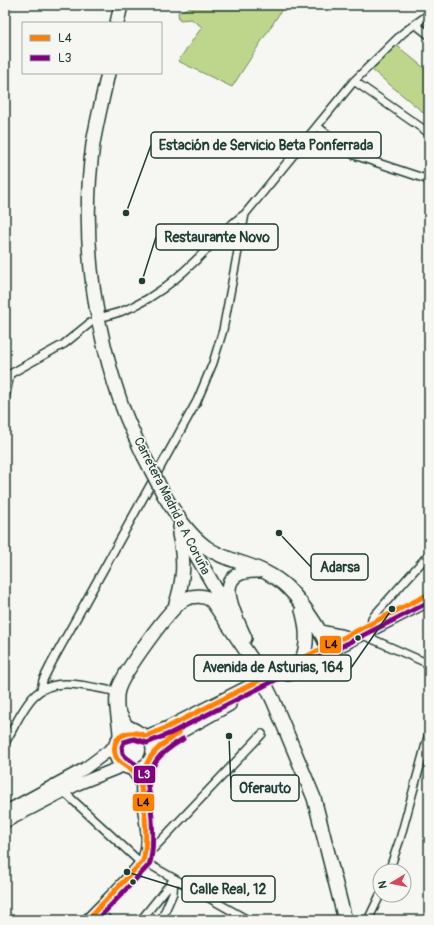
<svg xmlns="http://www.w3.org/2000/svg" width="434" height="925" viewBox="0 0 434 925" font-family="Pangolin,sans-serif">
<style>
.green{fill:#bed68c;stroke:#6e8a60}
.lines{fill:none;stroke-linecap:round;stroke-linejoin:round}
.street-casing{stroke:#1f3d34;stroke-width:10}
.secondary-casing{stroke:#1f3d34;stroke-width:13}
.primary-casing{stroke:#1f3d34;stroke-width:14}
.highway-casing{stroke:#1f3d34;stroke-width:16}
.street{stroke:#f6f6f2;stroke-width:7}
.secondary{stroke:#f6f6f2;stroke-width:10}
.primary{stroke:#f6f6f2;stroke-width:11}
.highway{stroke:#f6f6f2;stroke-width:13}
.highway-bridge-casing{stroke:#1f3d34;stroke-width:16;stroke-linecap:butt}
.highway-bridge{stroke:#f6f6f2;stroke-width:13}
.bus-1-casing{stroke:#f6f6f2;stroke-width:8}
.bus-2-casing{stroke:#f6f6f2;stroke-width:8}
.bus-1{stroke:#ff8000;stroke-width:5}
.bus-2{stroke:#800080;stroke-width:5}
.bus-dot{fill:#1f3d34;stroke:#f6f6f2;stroke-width:1.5}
.labels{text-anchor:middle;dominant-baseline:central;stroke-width:3.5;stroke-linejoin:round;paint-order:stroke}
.street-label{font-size:13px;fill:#1f3d34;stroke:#f6f6f2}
.leader{fill:none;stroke:#1f3d34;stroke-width:1.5}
.callout-dot{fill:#1f3d34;stroke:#f6f6f2;stroke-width:1.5}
.callout{fill:#f6f6f2;stroke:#1f3d34;stroke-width:1.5}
.callout-label{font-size:14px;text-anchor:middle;font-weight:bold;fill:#1f3d34}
.line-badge{stroke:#f6f6f2;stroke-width:1.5}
.badge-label{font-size:11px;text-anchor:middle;font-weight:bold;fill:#fff}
.pale-badge-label{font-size:11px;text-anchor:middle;font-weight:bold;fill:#111}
</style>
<rect width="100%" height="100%" fill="#f6f6f2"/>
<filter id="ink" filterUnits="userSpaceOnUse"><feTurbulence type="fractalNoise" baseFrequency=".025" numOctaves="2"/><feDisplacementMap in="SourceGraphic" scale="8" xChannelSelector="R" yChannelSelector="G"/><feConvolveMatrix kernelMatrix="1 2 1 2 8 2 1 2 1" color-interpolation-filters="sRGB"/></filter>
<g filter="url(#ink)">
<path class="green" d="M197 5 217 7 220 5H283L281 11 232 87 178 61 202 27 191 19 179 20 178 12Z
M395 44 429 72V117L372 70Z"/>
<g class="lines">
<defs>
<path id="street" d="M415 24 429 35
M354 81 429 133
M318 127 354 155 429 180
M106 316C147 307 181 276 209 247 221 235 231 223 245 214L354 81 403 33 429 14
M5 399 10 374 64 344 90 323
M371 624 372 618 429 554
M363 635 429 664
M41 690 43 680 51 664 197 401 213 363 223 330 245 214
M5 743C14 728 22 708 34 696 55 674 92 688 118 692
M63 791 141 863
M145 853 153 849 262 734
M143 861 248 920
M389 871 400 839 429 733
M96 909 108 920
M141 920 174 879
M161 920 173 893 174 879
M368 920 380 895"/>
<path id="secondary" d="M299 668 429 601
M131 769 141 783
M87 920C97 909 140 868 144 857 154 831 132 794 146 764"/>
<path id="primary" d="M114 750a19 19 0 1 1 38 0a19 19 0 1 1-38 0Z
M146 736 168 727 302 659
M152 752 169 739 230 705
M5 812 84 769 115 746
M5 822 78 784 123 766"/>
<path id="highway" d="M117 23 121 5
M108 73C103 97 97 120 93 144 81 233 92 319 121 403 127 421 136 439 144 456
M164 495C175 513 188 534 206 547 223 560 246 562 265 572 273 576 281 581 288 588 299 599 334 645 329 661L317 667 288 674
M180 527 229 612
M175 607C184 580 185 562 179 534
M302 610C307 627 309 643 302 659
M321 632 345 637
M245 638C234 613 209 569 259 571
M273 700 314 798 345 920
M120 714 126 726 136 731
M120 736C120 722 114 704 118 690 123 673 170 607 185 599 194 595 205 595 212 601L255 664"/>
</defs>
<use href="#street" class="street-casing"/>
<use href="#secondary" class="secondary-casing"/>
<use href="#primary" class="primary-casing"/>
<use href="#highway" class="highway-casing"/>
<use href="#street" class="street"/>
<use href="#secondary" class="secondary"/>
<use href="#primary" class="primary"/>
<use href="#highway" class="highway"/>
<defs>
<path id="highway-bridge" d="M144 456 164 495
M255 664 273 700"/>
</defs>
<use href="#highway-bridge" class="highway-bridge-casing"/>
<use href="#highway-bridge" class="highway-bridge"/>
<defs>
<path id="bus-1" d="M141 794C141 762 153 749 179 733
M87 920 143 861C148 843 146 792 136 775 131 766 118 766 115 754 111 734 131 729 146 736L168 727 429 594"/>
<path id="bus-2" d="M148 794C148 764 158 754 183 739
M97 920 149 865C156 849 152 785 142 770 137 763 128 761 123 754L122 747 124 742 134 739 147 743 171 733 429 602"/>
</defs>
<use href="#bus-1" class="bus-1-casing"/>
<use href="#bus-2" class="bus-2-casing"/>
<use href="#bus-1" class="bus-1"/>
<use href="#bus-2" class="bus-2"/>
</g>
</g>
<g class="bus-dot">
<circle cx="358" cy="638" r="3.5"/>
<circle cx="133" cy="882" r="3.5"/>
</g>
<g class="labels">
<g class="street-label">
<text transform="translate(172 506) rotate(63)">Carretera Madrid a A Coruña</text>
</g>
</g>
<path class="leader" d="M126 213L151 145M142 281L156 237M279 533L311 567M392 609L351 668M229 736L231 788M127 872L182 889"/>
<g class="callout-dot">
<circle cx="126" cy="213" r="4"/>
<circle cx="142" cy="281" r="4"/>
<circle cx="279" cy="533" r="4"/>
<circle cx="392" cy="609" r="4"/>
<circle cx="229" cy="736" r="4"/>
<circle cx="127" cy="872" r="4"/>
</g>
<g class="callout">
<rect x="151" y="132" width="230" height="26" rx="4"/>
<rect x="156" y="224" width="122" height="26" rx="4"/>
<rect x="311" y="554" width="57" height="26" rx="4"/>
<rect x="194" y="655" width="157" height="26" rx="4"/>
<rect x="231" y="775" width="68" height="26" rx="4"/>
<rect x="182" y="876" width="93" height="26" rx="4"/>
</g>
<g class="callout-label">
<text x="266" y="150">Estación de Servicio Beta Ponferrada</text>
<text x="217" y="242">Restaurante Novo</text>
<text x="340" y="572">Adarsa</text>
<text x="273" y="672">Avenida de Asturias, 164</text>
<text x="265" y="793">Oferauto</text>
<text x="228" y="894">Calle Real, 12</text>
</g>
<g class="line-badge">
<rect x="319" y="635" width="23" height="19" rx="4" fill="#ff8000"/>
<rect x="133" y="765" width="23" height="19" rx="4" fill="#800080"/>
<rect x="132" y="793" width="23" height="19" rx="4" fill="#ff8000"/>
</g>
<g class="badge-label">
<text x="144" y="778">L3</text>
</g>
<g class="pale-badge-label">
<text x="331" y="648">L4</text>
<text x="143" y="806">L4</text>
</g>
<rect width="434" height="925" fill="none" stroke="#f6f6f2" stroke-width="20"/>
<rect x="10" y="10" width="414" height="905" fill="none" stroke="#1f3d34" stroke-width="1.5" filter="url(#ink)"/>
<rect x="22" y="22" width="140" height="52" fill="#f6f6f2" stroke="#a0aca6"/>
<rect x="30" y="35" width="20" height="6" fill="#ff8000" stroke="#a0aca6"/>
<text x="58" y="42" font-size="12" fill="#1f3d34">L4</text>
<rect x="30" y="55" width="20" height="6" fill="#800080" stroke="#a0aca6"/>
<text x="58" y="62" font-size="12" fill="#1f3d34">L3</text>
<g transform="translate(392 883) rotate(260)"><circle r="19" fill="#f6f6f2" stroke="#a0aca6"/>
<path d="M0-3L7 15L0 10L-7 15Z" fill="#d1495b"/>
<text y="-6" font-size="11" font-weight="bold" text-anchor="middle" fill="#1f3d34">N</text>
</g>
</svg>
